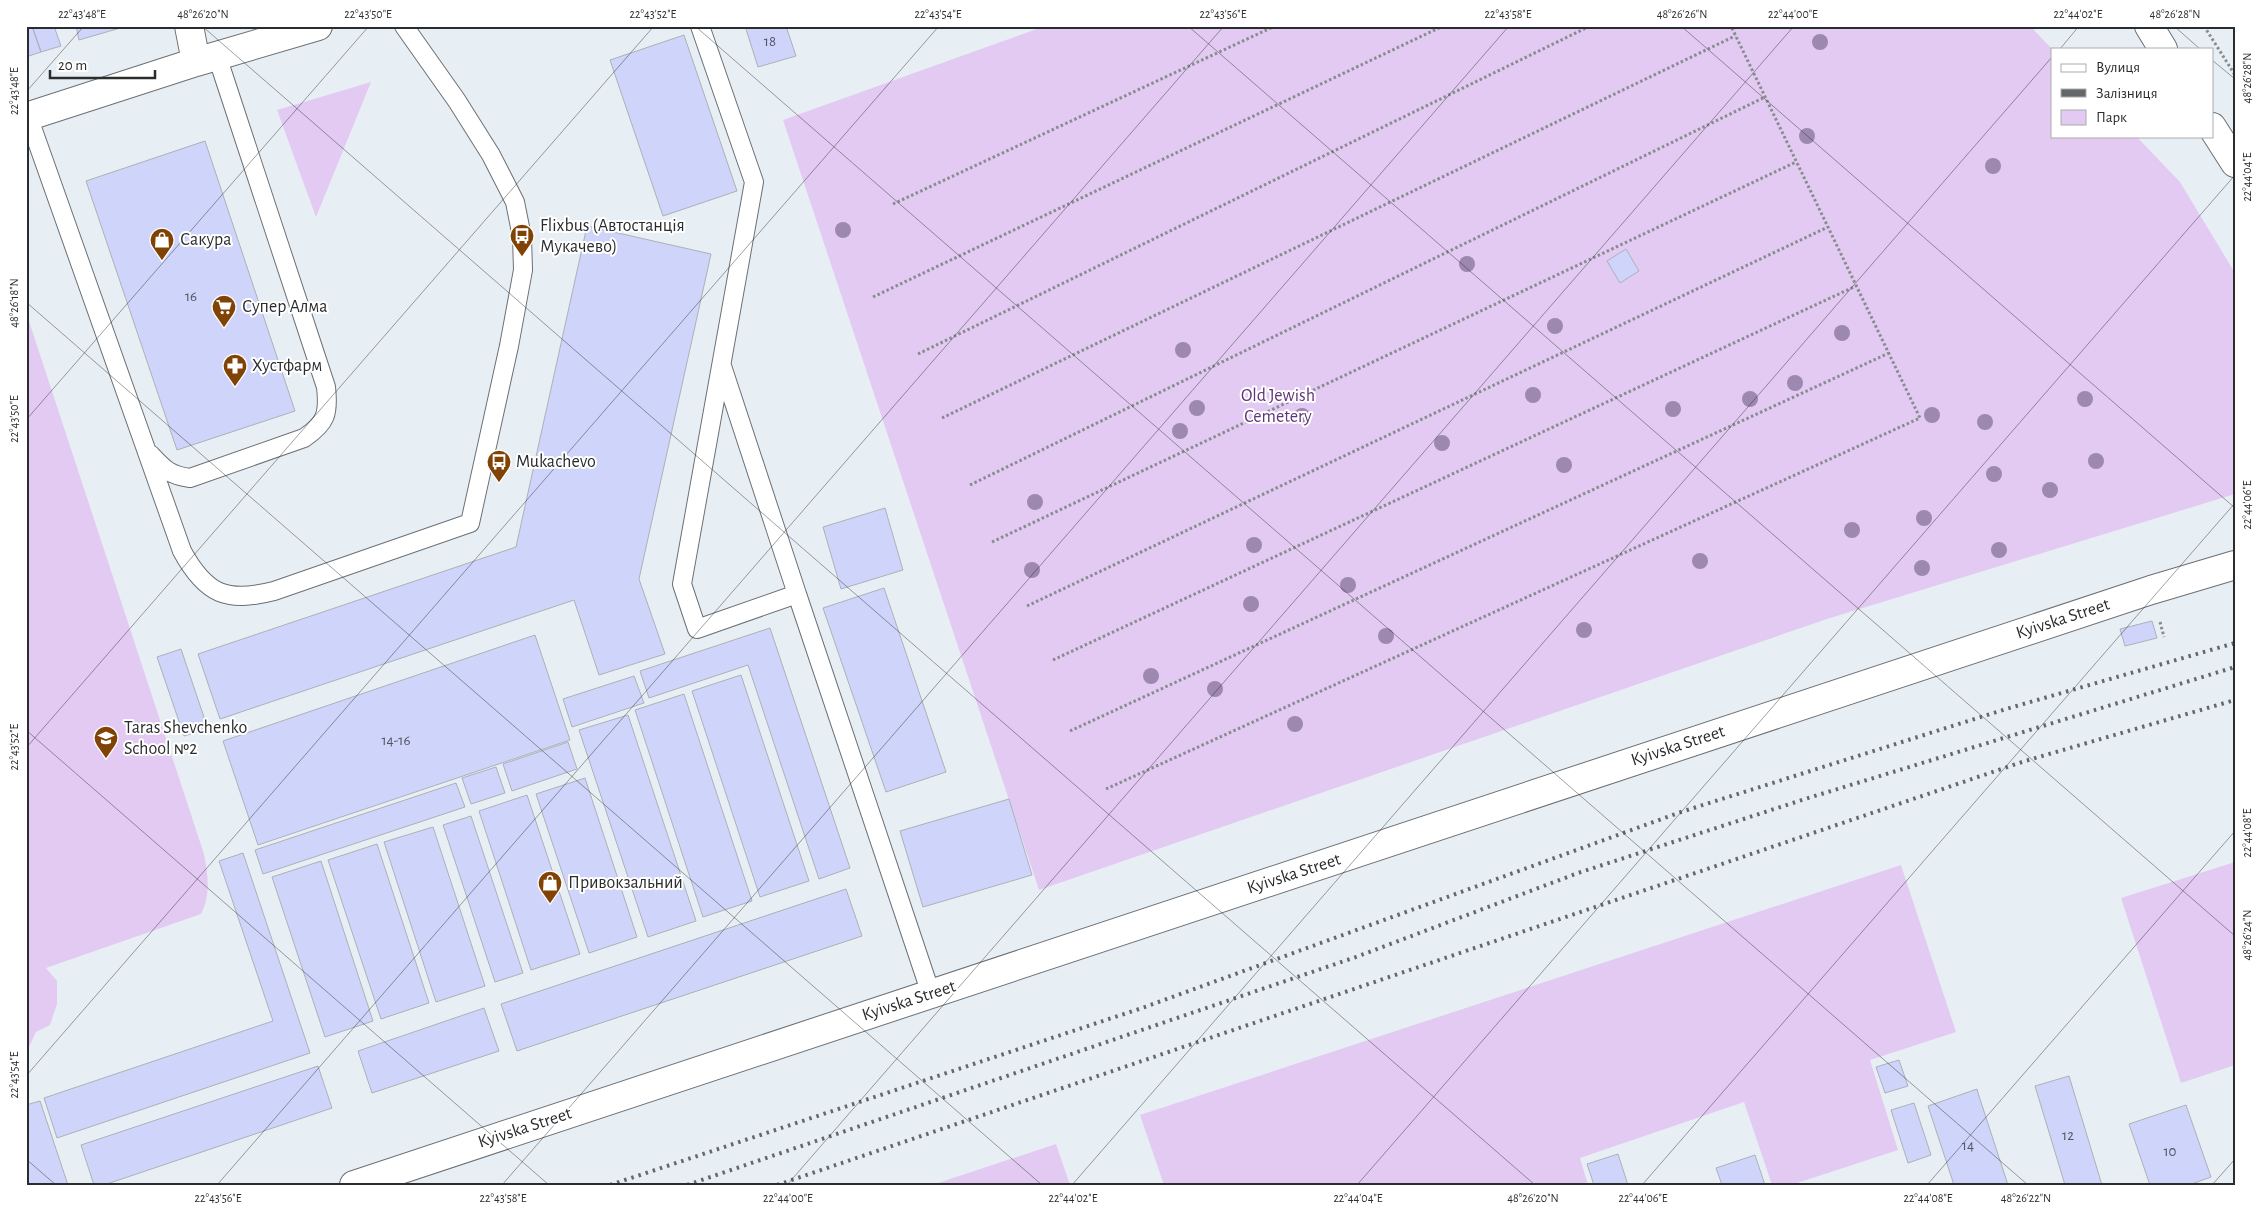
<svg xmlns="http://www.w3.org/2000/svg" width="2261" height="1211" viewBox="0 0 2261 1211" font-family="'Alegreya Sans',sans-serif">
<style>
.green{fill:#e3caf2}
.building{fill:#ced4fa;stroke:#aeb0b7}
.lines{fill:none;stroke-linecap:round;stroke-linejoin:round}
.lane-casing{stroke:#6b7075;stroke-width:20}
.street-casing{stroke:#6b7075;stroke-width:30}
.secondary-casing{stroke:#6b7075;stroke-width:30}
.primary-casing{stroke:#6b7075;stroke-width:30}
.path{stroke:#878c8f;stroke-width:3;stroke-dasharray:2.5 2.5;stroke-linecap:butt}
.lane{stroke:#fff;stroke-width:18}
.street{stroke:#fff;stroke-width:28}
.secondary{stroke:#fff;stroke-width:28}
.primary{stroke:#fff;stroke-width:28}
.rail{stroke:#65686b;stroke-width:4;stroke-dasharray:2.5 5;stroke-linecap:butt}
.tree{fill:#9d88af}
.ticks{fill:none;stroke:#2a2c2e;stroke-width:1;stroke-opacity:0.45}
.labels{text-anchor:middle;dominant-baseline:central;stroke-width:4;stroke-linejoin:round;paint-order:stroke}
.number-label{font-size:15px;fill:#535661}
.poi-label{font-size:18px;fill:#2a2c2e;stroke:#fff;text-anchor:start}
.park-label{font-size:18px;fill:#603477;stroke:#fff}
.street-label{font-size:18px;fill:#2a2c2e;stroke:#fff}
.neatline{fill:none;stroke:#2a2c2e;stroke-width:2}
.ticks-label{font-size:12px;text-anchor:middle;fill:#2a2c2e}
</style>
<rect width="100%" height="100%" fill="#e8eff4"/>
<path class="green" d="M1045 26H2030L2052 49V136H2136L2180 182 2235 273V494L1827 619 1039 890 783 120Z
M371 82 316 217 277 110Z
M26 312 204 854C208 876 211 894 201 914L46 968 57 981V1004L50 1025 36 1032 29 1047 26 1049Z
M2235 862V1065L2181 1083 2121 898Z
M1901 865 1956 1032 1870 1060 1898 1150 1791 1185H1772L1744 1102 1580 1158 1588 1185H1164L1140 1115Z
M1056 1144 1070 1185H932Z"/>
<path class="building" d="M26 26H32L41 52 26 57Z
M32 26H54L61 46 41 52Z
M76 26H127L79 40Z
M745 26H786L796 56 758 67Z
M684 35 737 191 663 216 610 60Z
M205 141 295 411 177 450 86 181Z
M587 226 711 254 639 579 665 654 599 675 574 600 220 719 198 654 516 547Z
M1626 249 1639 271 1620 283 1607 261Z
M885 508 903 570 841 589 823 527Z
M884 588 946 772 886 792 823 608Z
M2152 621 2157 638 2125 646 2120 629Z
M770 628 850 868 819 879 748 665 649 698 640 671Z
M535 635 570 740 258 845 223 741Z
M181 649 208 729 184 736 157 657Z
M741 675 809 881 760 897 692 691Z
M634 676 644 703 572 727 563 699Z
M684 694 752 901 703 917 635 710Z
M628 715 696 921 648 937 579 730Z
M568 742 577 769 512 791 503 764Z
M496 767 505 793 471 804 462 778Z
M585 778 637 937 589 953 536 794Z
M456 783 465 807 263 874 255 850Z
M527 795 580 954 531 970 479 811Z
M1009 799 1032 875 923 907 900 831Z
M471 816 523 973 495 982 443 825Z
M433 827 485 986 436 1002 384 842Z
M377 844 429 1003 381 1019 328 860Z
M243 853 310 1053 57 1138 44 1098 273 1021 219 861Z
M321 861 373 1021 325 1037 272 877Z
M846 889 862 936 517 1051 501 1004Z
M484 1008 499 1051 372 1093 358 1051Z
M1899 1060 1908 1086 1885 1093 1876 1067Z
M318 1066 332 1108 104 1185H94L81 1145Z
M2069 1076 2102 1185H2065L2035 1086Z
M1977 1089 1979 1096 2008 1185H1954L1928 1106Z
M40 1101 68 1185H26V1105Z
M1914 1103 1931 1155 1908 1163 1891 1110Z
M2186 1105 2211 1177 2189 1185H2150L2129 1124Z
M1618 1154 1628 1185H1594L1587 1164Z
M1755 1155 1765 1185H1722L1716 1168Z"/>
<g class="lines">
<defs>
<path id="lane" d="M700 26 754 182 682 584 697 629 797 594 931 994
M28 116 182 551C206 595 227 603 274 591L470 523 509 346 523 270 522 237 515 202 491 155 457 101 404 26
M722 366 797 594
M150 454C164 469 169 475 190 478L304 438C326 423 329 414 326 387L217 56"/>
<path id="street" d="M189 26 196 62
M26 117 196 62 318 26"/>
<path id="secondary" d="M354 1185 2151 590 2235 565"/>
<path id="primary" d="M2149 26 2163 49
M2212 127 2235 163"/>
</defs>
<use href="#lane" class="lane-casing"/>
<use href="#street" class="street-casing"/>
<use href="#secondary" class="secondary-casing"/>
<use href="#primary" class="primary-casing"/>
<path class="path" d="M2204 26 2235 75
M893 204 1275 26
M873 297 1443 26
M918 354 1590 26
M942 418 1735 36
M970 485 1765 97
M992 542 1796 162
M1027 606 1828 227
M2160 622 2164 637
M1053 660 1856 286
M1070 731 1889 353
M1106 789 1920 418 1731 26"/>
<use href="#lane" class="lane"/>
<use href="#street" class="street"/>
<use href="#secondary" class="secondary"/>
<use href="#primary" class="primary"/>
<path class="rail" d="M610 1185 1142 1008 1681 812 2006 709 2235 643
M687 1185 1356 957 1578 873 1805 799 2235 667
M777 1185 2025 761 2235 700"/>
</g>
<g class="tree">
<circle cx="1820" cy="42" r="8"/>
<circle cx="1807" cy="136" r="8"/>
<circle cx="1993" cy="166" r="8"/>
<circle cx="843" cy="230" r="8"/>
<circle cx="1467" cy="264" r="8"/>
<circle cx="1555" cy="326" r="8"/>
<circle cx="1842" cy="333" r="8"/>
<circle cx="1183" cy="350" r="8"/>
<circle cx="1795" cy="383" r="8"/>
<circle cx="1533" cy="395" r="8"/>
<circle cx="1750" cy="399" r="8"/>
<circle cx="2085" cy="399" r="8"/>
<circle cx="1197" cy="408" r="8"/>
<circle cx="1673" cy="409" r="8"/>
<circle cx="1932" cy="415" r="8"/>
<circle cx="1302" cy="416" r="8"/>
<circle cx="1985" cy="422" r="8"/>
<circle cx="1180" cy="431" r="8"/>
<circle cx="1442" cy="443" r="8"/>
<circle cx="2096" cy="461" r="8"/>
<circle cx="1564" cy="465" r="8"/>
<circle cx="1994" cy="474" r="8"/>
<circle cx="2050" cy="490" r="8"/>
<circle cx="1035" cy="502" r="8"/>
<circle cx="1924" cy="518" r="8"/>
<circle cx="1852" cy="530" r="8"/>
<circle cx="1254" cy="545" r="8"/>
<circle cx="1999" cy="550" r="8"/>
<circle cx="1700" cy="561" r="8"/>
<circle cx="1922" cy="568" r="8"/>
<circle cx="1032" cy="570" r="8"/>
<circle cx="1348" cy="585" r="8"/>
<circle cx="1251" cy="604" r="8"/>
<circle cx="1584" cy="630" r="8"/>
<circle cx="1386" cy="636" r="8"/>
<circle cx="1151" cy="676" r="8"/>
<circle cx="1215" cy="689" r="8"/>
<circle cx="1295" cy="724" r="8"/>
</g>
<path class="ticks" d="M202 26 1535 1185M695 26 2028 1185M1188 26 2235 936M1681 26 2235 508M2174 26 2200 49M2060 49 2079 26M2212 60 2235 79M26 92 84 26M26 302 1042 1185M26 420 369 26M26 730 549 1185M26 748 654 26M26 1076 939 26M26 1159 56 1185M217 1185 1224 26M502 1185 1509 26M787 1185 1794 26M1072 1185 2052 57M1357 1185 2235 175M1642 1185 2235 503M1927 1185 2235 831M2212 1185 2235 1159"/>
<defs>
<symbol id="bus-pin" viewBox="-11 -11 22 30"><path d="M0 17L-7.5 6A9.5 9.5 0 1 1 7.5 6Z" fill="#814205" stroke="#fff"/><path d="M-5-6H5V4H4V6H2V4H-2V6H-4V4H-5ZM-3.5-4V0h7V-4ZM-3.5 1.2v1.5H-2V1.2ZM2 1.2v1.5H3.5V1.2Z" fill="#fff"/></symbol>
<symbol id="shop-pin" viewBox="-11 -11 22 30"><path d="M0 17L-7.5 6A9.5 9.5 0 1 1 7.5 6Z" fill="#814205" stroke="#fff"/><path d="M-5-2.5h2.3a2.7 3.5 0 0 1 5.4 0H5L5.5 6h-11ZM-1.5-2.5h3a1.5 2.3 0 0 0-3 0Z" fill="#fff"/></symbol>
<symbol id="supermarket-pin" viewBox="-11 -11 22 30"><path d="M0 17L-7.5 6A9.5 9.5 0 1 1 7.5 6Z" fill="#814205" stroke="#fff"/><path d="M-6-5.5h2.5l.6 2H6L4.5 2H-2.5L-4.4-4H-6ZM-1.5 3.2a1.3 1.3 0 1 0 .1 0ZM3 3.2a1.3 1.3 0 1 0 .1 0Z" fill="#fff"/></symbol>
<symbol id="pharmacy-pin" viewBox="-11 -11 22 30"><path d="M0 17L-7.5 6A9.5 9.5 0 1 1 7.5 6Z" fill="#814205" stroke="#fff"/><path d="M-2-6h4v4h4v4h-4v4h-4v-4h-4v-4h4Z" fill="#fff"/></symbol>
<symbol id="school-pin" viewBox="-11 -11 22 30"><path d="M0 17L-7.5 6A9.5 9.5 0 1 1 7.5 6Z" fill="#814205" stroke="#fff"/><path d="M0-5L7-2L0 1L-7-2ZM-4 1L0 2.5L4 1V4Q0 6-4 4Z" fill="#fff"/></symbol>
</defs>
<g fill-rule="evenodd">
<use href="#bus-pin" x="508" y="222" width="28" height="38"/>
<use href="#shop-pin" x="148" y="226" width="28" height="38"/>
<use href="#supermarket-pin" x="210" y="293" width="28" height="38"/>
<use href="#pharmacy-pin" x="221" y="352" width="28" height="38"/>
<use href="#bus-pin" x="485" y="448" width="28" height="38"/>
<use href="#school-pin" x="92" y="724" width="28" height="38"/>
<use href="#shop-pin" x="536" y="869" width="28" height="38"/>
</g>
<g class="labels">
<g class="number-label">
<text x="770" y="41">18</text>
<text x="191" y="296">16</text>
<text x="396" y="740">14-16</text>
<text x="2068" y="1135">12</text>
<text x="1968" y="1145">14</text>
<text x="2170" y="1151">10</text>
</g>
<g class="poi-label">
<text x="540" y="226">Flixbus (Автостанція<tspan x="540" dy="21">Мукачево)</tspan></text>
<text x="180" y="240">Сакура</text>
<text x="242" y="307">Супер Алма</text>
<text x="252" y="366">Хустфарм</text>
<text x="516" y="462">Mukachevo</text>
<text x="124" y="728">Taras Shevchenko<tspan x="124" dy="21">School №2</tspan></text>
<text x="568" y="883">Привокзальний</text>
</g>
<g class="park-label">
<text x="1278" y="396">Old Jewish<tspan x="1278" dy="21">Cemetery</tspan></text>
</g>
<g class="street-label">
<text transform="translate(2063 619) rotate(-18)">Kyivska Street</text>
<text transform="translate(1678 746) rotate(-18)">Kyivska Street</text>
<text transform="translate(1294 874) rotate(-18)">Kyivska Street</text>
<text transform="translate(909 1001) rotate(-18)">Kyivska Street</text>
<text transform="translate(525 1128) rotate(-18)">Kyivska Street</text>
</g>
</g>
<rect width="2261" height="1211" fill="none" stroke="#ffffff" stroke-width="55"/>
<rect x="2051" y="48" width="162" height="90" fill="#ffffff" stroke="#aaabab"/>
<rect x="2061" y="64" width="25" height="8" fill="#ffffff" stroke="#aaabab"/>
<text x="2096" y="72" font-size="15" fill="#2a2c2e">Вулиця</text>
<rect x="2061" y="89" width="25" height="8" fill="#65686b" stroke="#aaabab"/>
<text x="2096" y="98" font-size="15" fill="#2a2c2e">Залізниця</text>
<rect x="2061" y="110" width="25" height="15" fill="#e3caf2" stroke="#aaabab"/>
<text x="2096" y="122" font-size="15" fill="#2a2c2e">Парк</text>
<path d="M50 70v8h105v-8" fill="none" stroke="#2a2c2e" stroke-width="2.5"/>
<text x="58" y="70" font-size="15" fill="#2a2c2e" stroke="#ffffff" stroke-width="4" paint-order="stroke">20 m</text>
<rect x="28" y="28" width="2206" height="1156" class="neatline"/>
<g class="ticks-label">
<text x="82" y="18">22°43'48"E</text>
<text x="203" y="18">48°26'20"N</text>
<text x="368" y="18">22°43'50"E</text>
<text x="653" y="18">22°43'52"E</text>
<text x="938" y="18">22°43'54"E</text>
<text x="1223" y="18">22°43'56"E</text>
<text x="1508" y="18">22°43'58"E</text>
<text x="1682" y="18">48°26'26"N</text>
<text x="1793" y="18">22°44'00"E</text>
<text x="2078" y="18">22°44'02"E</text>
<text x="2175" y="18">48°26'28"N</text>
<text transform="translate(2247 78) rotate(-90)" y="4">48°26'28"N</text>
<text transform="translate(14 91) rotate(-90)" y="4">22°43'48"E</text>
<text transform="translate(2247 177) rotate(-90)" y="4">22°44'04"E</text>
<text transform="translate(14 303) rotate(-90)" y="4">48°26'18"N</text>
<text transform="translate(14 419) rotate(-90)" y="4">22°43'50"E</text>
<text transform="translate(2247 505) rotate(-90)" y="4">22°44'06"E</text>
<text transform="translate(14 747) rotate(-90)" y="4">22°43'52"E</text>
<text transform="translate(2247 833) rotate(-90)" y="4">22°44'08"E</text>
<text transform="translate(2247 935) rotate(-90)" y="4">48°26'24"N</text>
<text transform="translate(14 1075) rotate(-90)" y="4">22°43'54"E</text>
<text x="218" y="1202">22°43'56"E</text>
<text x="503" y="1202">22°43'58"E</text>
<text x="788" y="1202">22°44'00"E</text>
<text x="1073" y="1202">22°44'02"E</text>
<text x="1358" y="1202">22°44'04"E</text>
<text x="1533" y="1202">48°26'20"N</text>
<text x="1643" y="1202">22°44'06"E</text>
<text x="1928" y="1202">22°44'08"E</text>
<text x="2026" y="1202">48°26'22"N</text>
</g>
</svg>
